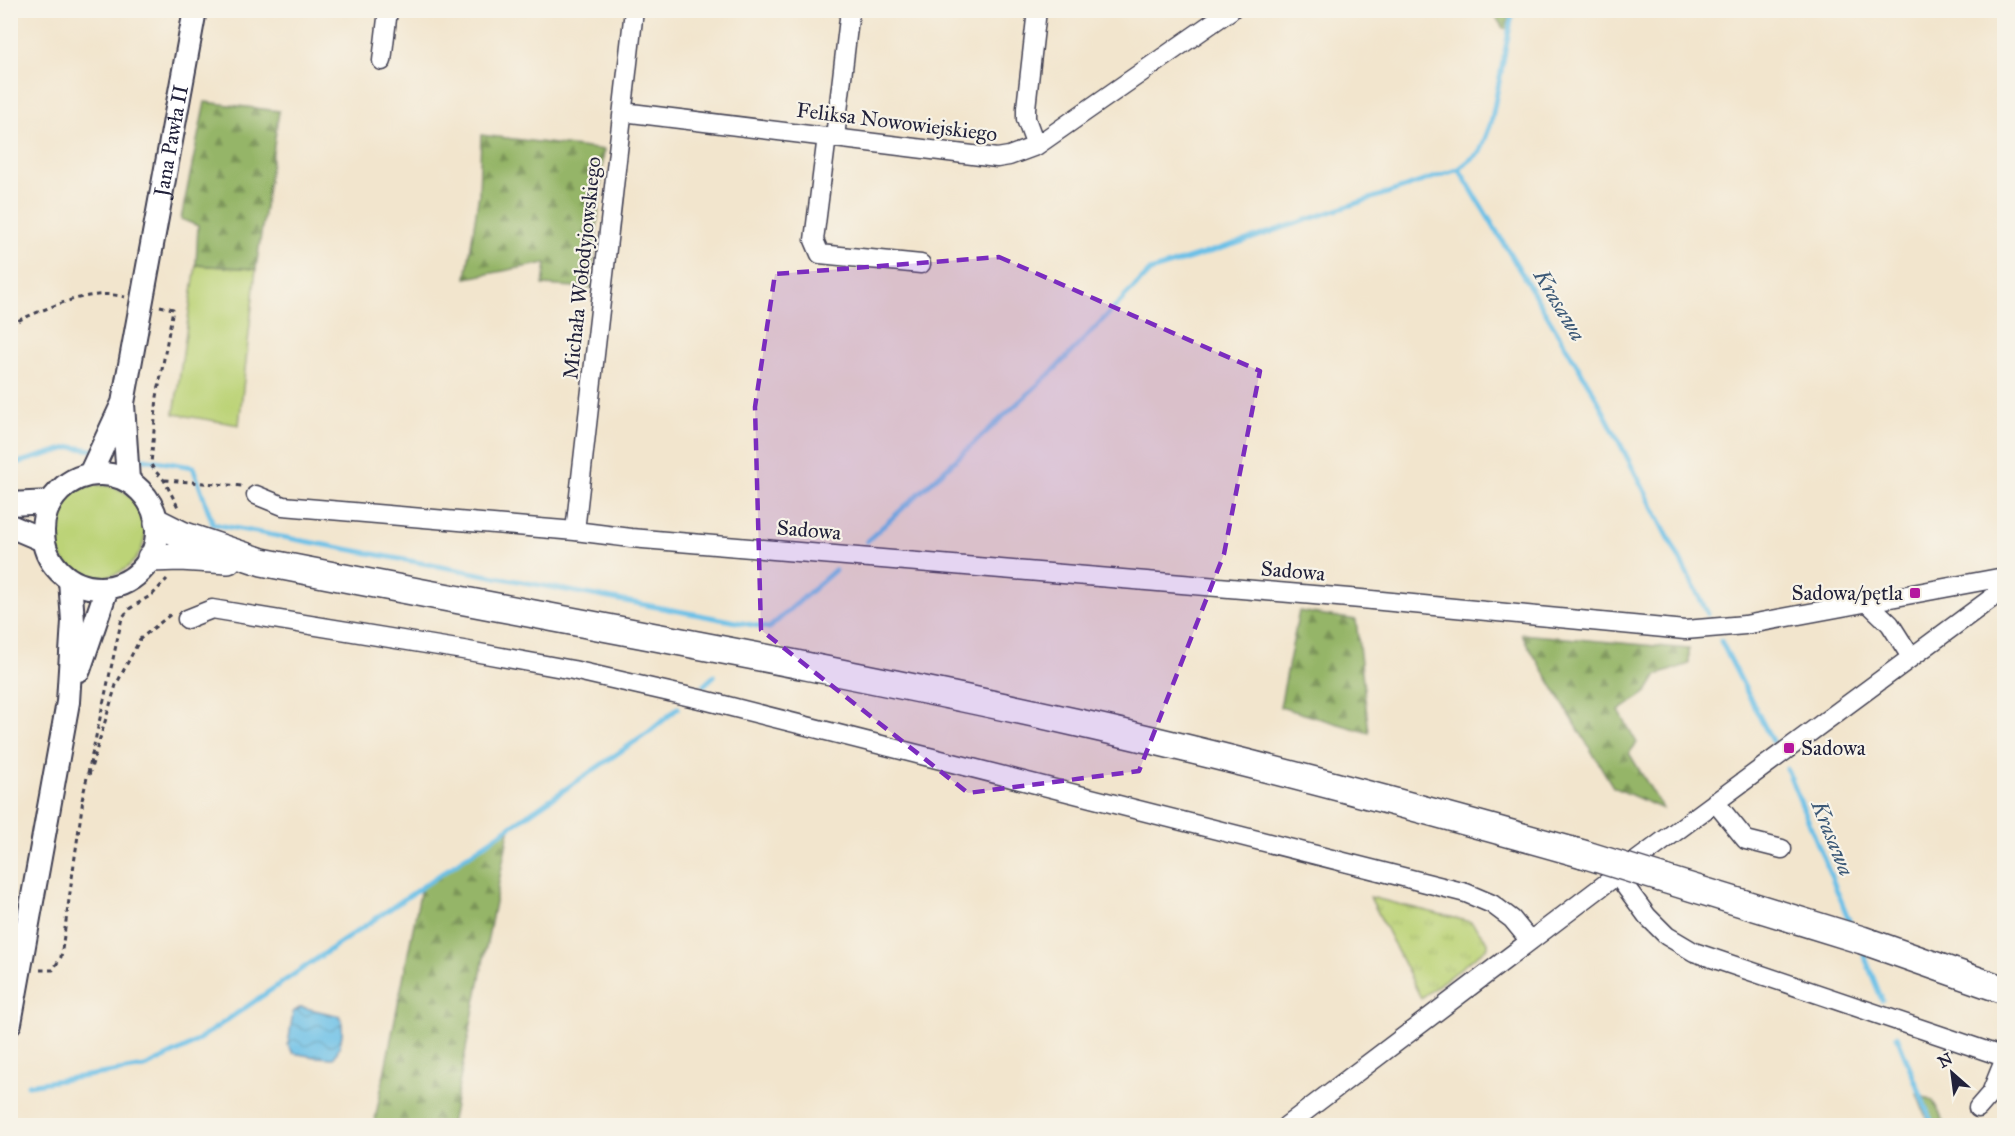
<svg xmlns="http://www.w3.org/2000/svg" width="2015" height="1136" viewBox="0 0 2015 1136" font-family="'IM FELL Great Primer',serif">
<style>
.grass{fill:#bcd377;stroke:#6f7a59;stroke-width:1.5}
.forest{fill:url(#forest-firs);stroke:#5c6c52;stroke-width:1.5}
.park{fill:url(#park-tufts);stroke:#6f7a59;stroke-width:1.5}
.water{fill:url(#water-waves);stroke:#467191;stroke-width:1.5}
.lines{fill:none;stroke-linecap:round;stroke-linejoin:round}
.stream{stroke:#6bc0e7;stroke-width:5}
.minor-casing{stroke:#413f51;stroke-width:21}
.major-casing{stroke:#413f51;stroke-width:26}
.highway-casing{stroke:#413f51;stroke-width:30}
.path{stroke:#413f51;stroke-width:3;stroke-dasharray:4.5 4.5;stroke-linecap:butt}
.minor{stroke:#fff;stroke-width:18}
.major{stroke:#fff;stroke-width:22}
.highway{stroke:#fff;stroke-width:27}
.highway-bridge-casing{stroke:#413f51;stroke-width:30;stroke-linecap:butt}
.highway-bridge{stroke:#fff;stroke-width:27}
.marked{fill:#7b2cbf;fill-opacity:0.2;stroke:#7b2cbf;stroke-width:4.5;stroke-dasharray:12 8;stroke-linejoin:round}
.poi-dot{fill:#b5179e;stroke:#f7f3e8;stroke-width:2}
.labels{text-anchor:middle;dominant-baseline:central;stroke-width:4.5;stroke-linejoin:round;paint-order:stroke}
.street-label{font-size:21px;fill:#22223b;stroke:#f7f3e8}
.poi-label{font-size:21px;fill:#22223b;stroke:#f7f3e8;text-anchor:end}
.water-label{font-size:22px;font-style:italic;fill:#3c5977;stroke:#f7f3e8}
</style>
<defs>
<pattern id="forest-firs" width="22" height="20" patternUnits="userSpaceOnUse" patternTransform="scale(1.5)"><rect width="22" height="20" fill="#95b568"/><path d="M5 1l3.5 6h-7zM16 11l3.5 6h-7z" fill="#799357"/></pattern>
<pattern id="park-tufts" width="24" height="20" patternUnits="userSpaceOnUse" patternTransform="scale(1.5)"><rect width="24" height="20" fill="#bcd377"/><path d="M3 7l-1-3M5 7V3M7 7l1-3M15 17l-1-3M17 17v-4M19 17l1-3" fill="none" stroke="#a1b568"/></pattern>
<pattern id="water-waves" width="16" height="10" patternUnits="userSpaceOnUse" patternTransform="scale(1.5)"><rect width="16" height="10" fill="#6bc0e7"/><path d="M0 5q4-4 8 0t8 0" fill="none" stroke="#589cbc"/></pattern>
</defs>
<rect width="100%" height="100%" fill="#f7f3e8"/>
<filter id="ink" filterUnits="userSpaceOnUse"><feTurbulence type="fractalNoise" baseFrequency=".0167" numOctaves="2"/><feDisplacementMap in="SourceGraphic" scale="12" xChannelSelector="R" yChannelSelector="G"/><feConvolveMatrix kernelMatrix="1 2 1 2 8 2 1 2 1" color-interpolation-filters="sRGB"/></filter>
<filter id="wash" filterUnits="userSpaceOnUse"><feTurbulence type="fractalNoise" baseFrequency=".008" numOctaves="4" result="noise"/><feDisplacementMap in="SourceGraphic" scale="24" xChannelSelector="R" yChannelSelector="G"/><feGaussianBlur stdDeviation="1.35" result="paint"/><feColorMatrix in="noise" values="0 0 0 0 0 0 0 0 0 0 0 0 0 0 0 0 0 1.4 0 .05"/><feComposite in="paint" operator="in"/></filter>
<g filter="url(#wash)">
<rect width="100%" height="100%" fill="#f2e5cd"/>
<path class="grass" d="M196 265 256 269 239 425 174 414Z
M53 531a46 46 0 1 1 92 0a46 46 0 1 1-92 0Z"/>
<path class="forest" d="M1492 11H1513L1510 29 1503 28Z
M205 102 279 111 256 269 196 265 198 226 181 219Z
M481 135 604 150 591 288 543 285 546 263 466 278 479 194Z
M1299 611 1356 620 1369 733 1280 707Z
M1521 634 1689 649V664L1657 675 1647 692 1619 711 1637 743 1629 753 1663 809 1613 787Z
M510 826 451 1125H374L421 888Z
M1917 1094 1933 1101 1946 1125H1929Z"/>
<path class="park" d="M1370 897 1471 922 1488 942V947L1421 998Z"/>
<path class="water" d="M301 1007 340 1016C345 1029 341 1046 334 1058L315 1057 293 1053 288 1045 293 1012Z"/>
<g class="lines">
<path class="stream" d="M1459 169 1595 395 1708 614
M132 457 193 467 213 524 769 628 835 570
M10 465 72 447 93 450
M867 541 1054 370 1150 271 1241 242 1459 169 1480 152 1491 123 1513 10
M1721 641 1772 741
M704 685 714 676
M1787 769 1849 920
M1864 955 1882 1000
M1897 1036 1933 1126
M28 1085 145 1067 189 1046 649 732 678 708"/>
</g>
</g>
<g filter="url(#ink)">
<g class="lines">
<defs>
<path id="minor" d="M382 61 388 10
M623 112 997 158 1009 156 1036 146 1231 10
M827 136 814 240 820 254 921 264
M835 137 850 10
M1036 146 1026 119V108L1037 10
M256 495 283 506 575 531 631 538 1361 599 1685 630 1745 625 2004 577
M575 531 634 10
M1866 601 1890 624 1911 657
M187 619 212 609 463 650 573 670 704 700 1466 893 1492 904 1512 919 1530 941
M1715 802 1746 840 1782 849
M1617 875 1647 916 1667 936 1694 952 2004 1057
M1978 1108 1991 1093 2004 1061
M1286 1126 1617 875 2004 589"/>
<g id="major">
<path d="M123 404 128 480"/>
<circle cx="100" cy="531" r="57"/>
<path id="s1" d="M90 474 123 403 195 10"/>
<path d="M10 504 50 502"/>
<path d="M10 526 43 540"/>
<path d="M79 670 107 588"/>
<path d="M10 1023 68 702 73 621 70 580"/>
</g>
<path id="highway" d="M158 523 182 535 262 562C536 616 811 663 1083 724 1251 762 1417 807 1583 854
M151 558 180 557 228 560
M1664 879 1862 940 2004 990"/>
</defs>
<use href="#minor" class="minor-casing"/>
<use href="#major" class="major-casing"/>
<use href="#highway" class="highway-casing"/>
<path class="path" d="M160 306 173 309 157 397 151 464 154 470 164 480 179 509
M10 324C44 310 88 287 125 297
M165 480 242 486
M89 775 116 685 140 639 171 614
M82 800 122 618 129 609 153 594 167 579
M40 970H53L61 957 83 799"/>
<use href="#minor" class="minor"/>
<use href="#major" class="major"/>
<use href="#highway" class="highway"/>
<defs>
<path id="highway-bridge" d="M1583 854 1664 879"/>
</defs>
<use href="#highway-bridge" class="highway-bridge-casing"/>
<use href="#highway-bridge" class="highway-bridge"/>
</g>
</g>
<path class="marked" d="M999 257 1260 371 1224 554 1139 771 968 793 761 630 755 407 775 274Z"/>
<g class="poi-dot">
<rect x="1909" y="587" width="12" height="12" rx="3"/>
<rect x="1783" y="742" width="12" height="12" rx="3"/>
</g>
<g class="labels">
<g class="street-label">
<text transform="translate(897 122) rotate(7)">Feliksa Nowowiejskiego</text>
<text stroke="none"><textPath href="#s1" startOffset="345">Jana Pawła II</textPath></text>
<text transform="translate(582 268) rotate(-84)">Michała Wołodyjowskiego</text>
<text transform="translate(809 530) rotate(5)">Sadowa</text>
<text transform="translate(1293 571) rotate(5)">Sadowa</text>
</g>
<g class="poi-label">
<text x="1903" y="593">Sadowa/pętla</text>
<text x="1801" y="748" text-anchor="start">Sadowa</text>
</g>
<g class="water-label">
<text transform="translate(1560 305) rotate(59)">Krasawa</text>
<text transform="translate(1833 838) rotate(68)">Krasawa</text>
</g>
</g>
<rect width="2015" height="1136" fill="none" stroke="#f7f3e8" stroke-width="36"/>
<g transform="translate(1952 1073) rotate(332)" stroke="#f7f3e8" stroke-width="4.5" paint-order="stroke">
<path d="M0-4.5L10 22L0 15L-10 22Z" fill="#22223b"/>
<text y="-9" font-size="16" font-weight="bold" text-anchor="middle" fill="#22223b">N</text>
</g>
</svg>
